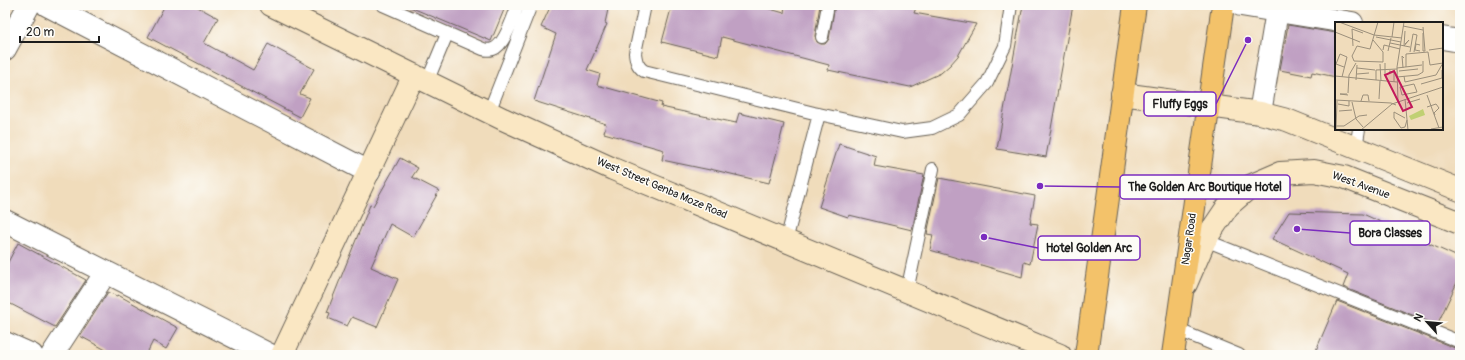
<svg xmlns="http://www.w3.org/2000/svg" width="1465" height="360" viewBox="0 0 1465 360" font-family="Pangolin,sans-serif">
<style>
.building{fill:#c0a0c3}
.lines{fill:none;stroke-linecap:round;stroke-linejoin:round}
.lane-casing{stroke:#665f54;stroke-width:14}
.street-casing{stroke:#665f54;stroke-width:24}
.secondary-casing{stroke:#665f54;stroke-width:24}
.highway-casing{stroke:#665f54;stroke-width:24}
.lane{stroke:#fff;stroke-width:12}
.street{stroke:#fff;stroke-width:22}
.secondary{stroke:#fae7c3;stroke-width:22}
.highway{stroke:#f3c26a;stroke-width:22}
.labels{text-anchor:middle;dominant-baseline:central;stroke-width:3;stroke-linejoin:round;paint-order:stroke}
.street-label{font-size:11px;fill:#1c1c1c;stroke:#fdfcf7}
.inset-road{fill:none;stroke:#9b8f7b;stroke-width:1}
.view{fill:#c2185b;fill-opacity:0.15;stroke:#c2185b;stroke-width:2}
.inset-edge{fill:none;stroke:#1c1c1c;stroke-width:2}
.leader{fill:none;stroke:#7b2cbf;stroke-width:1.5}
.callout-dot{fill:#7b2cbf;stroke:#fdfcf7;stroke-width:1.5}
.callout{fill:#fdfcf7;stroke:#7b2cbf;stroke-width:1.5}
.callout-label{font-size:12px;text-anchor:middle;font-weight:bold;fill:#1c1c1c}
</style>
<rect width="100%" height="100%" fill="#fdfcf7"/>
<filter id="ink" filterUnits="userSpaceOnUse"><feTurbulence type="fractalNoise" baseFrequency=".025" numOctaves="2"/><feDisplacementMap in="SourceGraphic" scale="8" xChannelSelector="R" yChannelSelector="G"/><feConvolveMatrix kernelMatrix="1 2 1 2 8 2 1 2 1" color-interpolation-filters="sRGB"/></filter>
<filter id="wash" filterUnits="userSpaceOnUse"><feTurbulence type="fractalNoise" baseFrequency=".012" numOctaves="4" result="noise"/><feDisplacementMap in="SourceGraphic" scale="16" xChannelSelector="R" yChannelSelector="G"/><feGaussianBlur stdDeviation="0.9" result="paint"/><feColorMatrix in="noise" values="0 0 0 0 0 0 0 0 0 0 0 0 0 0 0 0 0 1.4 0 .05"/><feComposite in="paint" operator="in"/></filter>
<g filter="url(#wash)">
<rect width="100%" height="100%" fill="#f0dcbb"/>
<g id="blocks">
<path class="building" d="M165 5H194L218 18 204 43 253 70 268 44 314 69 300 94 310 98 300 117 148 37Z
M405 5H506L491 41Z
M551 5H609L605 23 607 24 587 70 600 74 597 85 662 103 661 107 736 123 739 113 784 124 769 183 710 169V170L662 160 664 150 604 133 606 124 534 101 556 34 541 27Z
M672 5H756L784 13 785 5H820L815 36 817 42 821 44H825L829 39 835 5H917L914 13 976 24 958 56 950 65 941 73 910 87 828 70 829 65 722 37 718 56 662 42Z
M1023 5H1073L1046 157 997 149Z
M1288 25 1336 33V77L1312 72 1311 76 1280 70Z
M839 144 876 156 874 166 924 175 912 230 849 215 848 217 819 207Z
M400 158 418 168 412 177 439 191 413 237 390 224 371 267 398 279 377 327 352 317 347 326 328 318 330 313 327 312 370 205 373 206Z
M939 178 1035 196 1030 223 1038 224 1030 264 1024 262 1022 277 930 250 933 235 927 234Z
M1289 212 1363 214 1460 258V276L1437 325 1343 287 1348 274 1272 239Z
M18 243 86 280 55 327 5 301V268Z
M108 292 117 296 118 295 178 328 166 349 153 341 146 355H115L80 336Z
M1337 301 1460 350V355H1314Z"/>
</g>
</g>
<g filter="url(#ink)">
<use href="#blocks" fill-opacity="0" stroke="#665f54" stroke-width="1"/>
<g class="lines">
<defs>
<path id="lane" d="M383 5 483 49C486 50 490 50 493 49 505 45 513 17 518 5
M645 5 635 53C636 61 637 66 644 71L814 113 902 132 932 128 959 115 987 83 1005 46 1011 5
M822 37 828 5
M427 82 447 34
M489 112 531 5
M1356 148 1359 129
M1205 240 1460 342
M786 241 819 114
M907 291 933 169
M1176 329 1239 355"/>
<path id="street" d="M47 5 369 172
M1241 5 1352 23
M1442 38 1460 41
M5 49 29 5
M1260 113 1278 5
M5 221 270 355
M5 343 32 355
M52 355 106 272"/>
<path id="secondary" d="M271 5 503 119 613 169 1060 355
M1122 94 1260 113 1287 120 1460 190
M1186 284 1205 240 1228 206 1252 185 1280 173 1314 171 1344 177 1460 223
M282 355 414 75"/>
<path id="highway" d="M1086 355 1135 5
M1173 355 1223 5"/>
</defs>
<use href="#lane" class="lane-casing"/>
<use href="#street" class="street-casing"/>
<use href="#secondary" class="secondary-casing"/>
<use href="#highway" class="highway-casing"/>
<use href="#lane" class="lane"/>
<use href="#street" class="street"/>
<use href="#secondary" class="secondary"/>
<use href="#highway" class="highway"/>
</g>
</g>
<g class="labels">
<g class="street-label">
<text transform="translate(1361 185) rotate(20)">West Avenue</text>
<text transform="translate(662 188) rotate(23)">West Street Genba Moze Road</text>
<text transform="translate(1189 239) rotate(-82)">Nagar Road</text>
</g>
</g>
<g transform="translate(1335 22)">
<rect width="108" height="108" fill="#f0dcbb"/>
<path d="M88 87 90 93 76 98 74 94Z" fill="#c0d073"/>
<path class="inset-road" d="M4 0 39 13 67 16M68 4 88 8M0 10 25 20M88 11V29H90L88 5M41 15 66 20M57 15 59 0M55 21 75 25M18 24 17 7 28 11M69 24 74 18 70 22M69 24 70 9M35 27 22 24 17 34 19 39 48 40V30L38 18M35 27 43 0M48 28 49 23 65 27M94 28 108 26M53 29 56 16M85 29 80 28 81 22 85 23M75 30 78 12 82 13 79 30M50 41V54M45 42 46 59M71 45V32L93 30 95 43 108 41M22 46 40 48M62 46 87 43M68 46 67 34 69 36M54 49 59 50V60M64 49 83 47M22 52 34 51M0 54 62 60M69 54 70 60 101 53 108 41M7 55 12 35 5 32 1 42 9 45M62 55 83 53 88 50V39M21 58 22 43M41 58V48L62 47M79 62 82 70 67 73 65 65ZM86 62 107 56V48M13 71 14 53 21 41M12 72H5L13 73M92 73 104 106M44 77 45 59M70 77 73 108M0 78 56 81 61 83M26 79 28 73H33L34 79M17 80 21 97 28 105M63 80 62 45 69 0M72 81 85 77M3 82 14 84V79M92 85 101 82 104 86 99 91 100 93M4 89 17 88M70 96 59 90V96L66 106 70 105 72 98M1 104H9L24 94 32 93M96 107 108 105M1 108 2 79M26 108 57 82 108 65"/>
<path class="view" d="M59 49 77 85 68 89 50 53Z"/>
<rect width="108" height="108" class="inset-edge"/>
</g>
<path class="leader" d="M1248 40L1216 104M1040 186L1120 187M1297 229L1350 233M984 237L1038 248"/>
<g class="callout-dot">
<circle cx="1248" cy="40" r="4"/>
<circle cx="1040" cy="186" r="4"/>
<circle cx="1297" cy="229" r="4"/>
<circle cx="984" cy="237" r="4"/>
</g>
<g class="callout">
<rect x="1144" y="92" width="72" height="24" rx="4"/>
<rect x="1120" y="175" width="170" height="24" rx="4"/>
<rect x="1350" y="221" width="80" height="24" rx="4"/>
<rect x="1038" y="236" width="102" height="24" rx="4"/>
</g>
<g class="callout-label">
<text x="1180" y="108">Fluffy Eggs</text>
<text x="1205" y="191">The Golden Arc Boutique Hotel</text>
<text x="1390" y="237">Bora Classes</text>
<text x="1089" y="252">Hotel Golden Arc</text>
</g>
<rect width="1465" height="360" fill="none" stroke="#fdfcf7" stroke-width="20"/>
<g transform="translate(1427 322) rotate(297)" stroke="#fdfcf7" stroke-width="3" paint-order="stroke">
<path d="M0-3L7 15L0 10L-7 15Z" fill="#1c1c1c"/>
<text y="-6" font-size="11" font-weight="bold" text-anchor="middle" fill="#1c1c1c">N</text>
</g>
<path d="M20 36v6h79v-6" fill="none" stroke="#1c1c1c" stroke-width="2"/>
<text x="26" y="36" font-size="12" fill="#1c1c1c" stroke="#fdfcf7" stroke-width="3" paint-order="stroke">20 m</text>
</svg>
